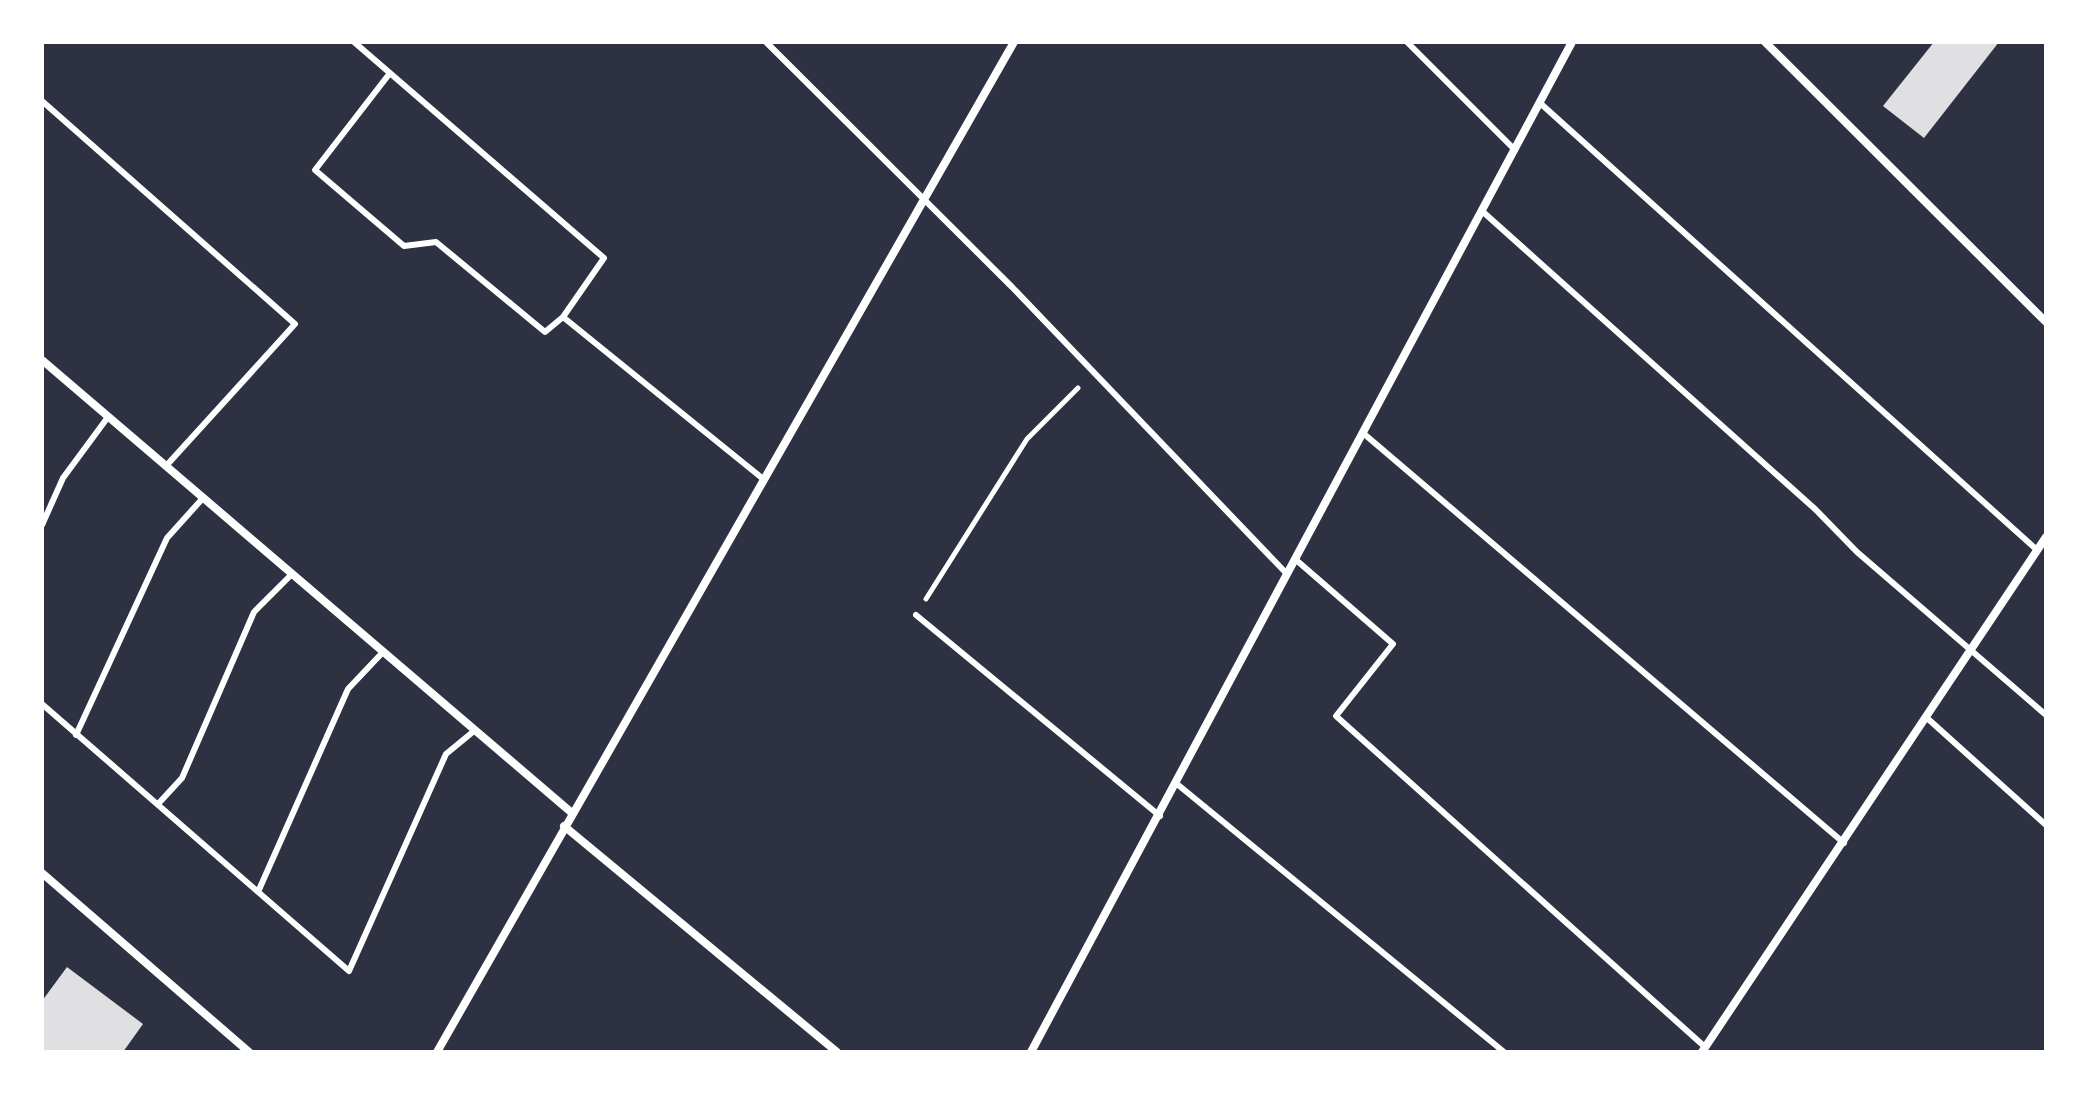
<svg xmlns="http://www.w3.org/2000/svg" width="2088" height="1094" viewBox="0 0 2088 1094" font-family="'Varela Round',sans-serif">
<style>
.building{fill:#e0e0e3}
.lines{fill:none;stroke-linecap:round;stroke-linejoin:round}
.path{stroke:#fff;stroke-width:5}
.service{stroke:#fff;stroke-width:6}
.minor{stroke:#fff;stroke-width:8}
</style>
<rect width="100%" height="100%" fill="#2d3142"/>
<path class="building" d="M1934 42H1999L1924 138 1883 106Z
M67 967 143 1024 123 1052H42V1001Z"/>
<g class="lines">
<path class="path" d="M926 599 1027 439 1078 388"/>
<path class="service" d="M354 42 604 258 563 317 762 478
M766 42 1012 287 1287 574
M1407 42 1515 150
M390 73 315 170 404 246 436 242 545 332 563 317
M42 101 295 324 166 466
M1540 103 2037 550
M1482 211 1815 509 1857 552 2046 715
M1363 433 1844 843
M42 525 63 478 108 417
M1295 559 1393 644 1336 716 1705 1047
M916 615 1160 816
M42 704 349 971 446 754 474 731
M1927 718 2046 825
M76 735 167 538 203 498
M1177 784 1504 1052
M158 804 182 778 254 612 291 575
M258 892 348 689 383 652"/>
<path class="minor" d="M1765 42 2046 322
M42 360 572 813
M564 826 837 1052
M42 873 249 1052
M437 1052 1014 42
M1031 1052 1572 42
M1702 1052 2046 537"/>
</g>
<rect width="2088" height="1094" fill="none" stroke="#ffffff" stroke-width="88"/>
</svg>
